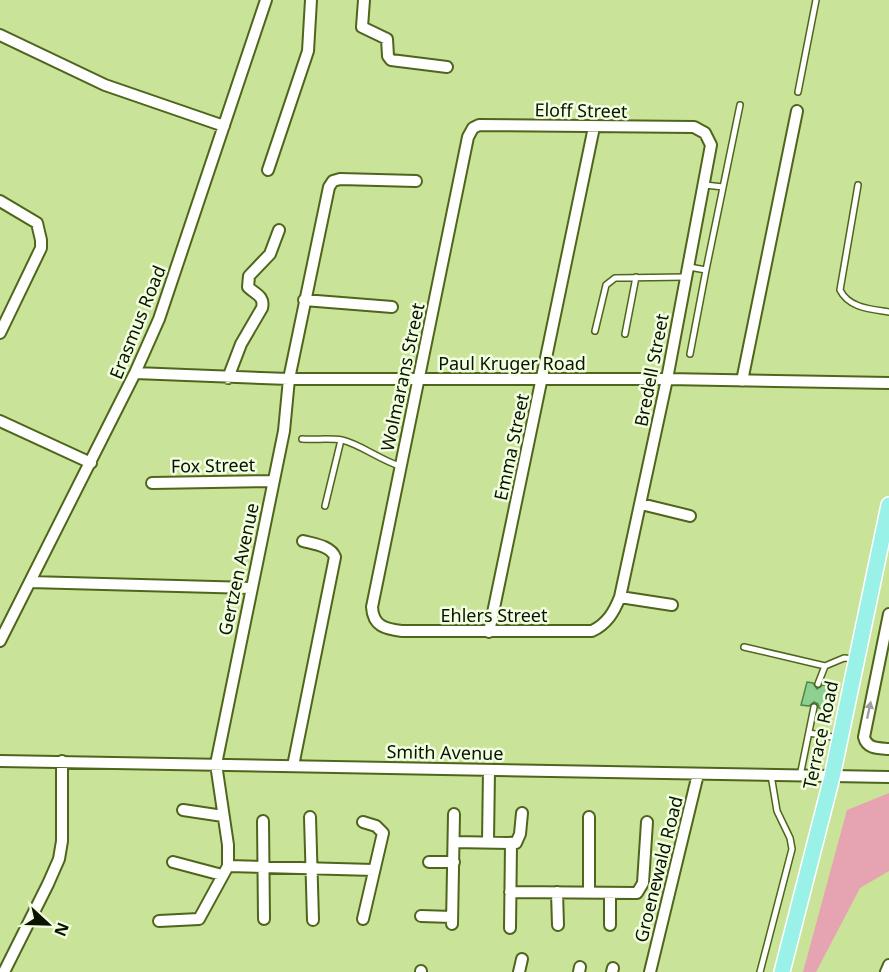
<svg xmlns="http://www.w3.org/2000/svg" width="889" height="972" viewBox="0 0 889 972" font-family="'Noto Sans',sans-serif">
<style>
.green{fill:#e6a3b2}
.shadow{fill:#0003}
.building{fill:#8ed08f;stroke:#4e864f;stroke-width:1.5}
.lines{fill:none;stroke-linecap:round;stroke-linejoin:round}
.service-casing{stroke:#4f651b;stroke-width:8}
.minor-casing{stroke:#4f651b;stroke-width:14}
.primary-casing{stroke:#fff;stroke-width:18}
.service{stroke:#fff;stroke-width:5}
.minor{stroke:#fff;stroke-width:10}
.primary{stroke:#9af1e7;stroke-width:15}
.oneway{fill:#9da099}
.labels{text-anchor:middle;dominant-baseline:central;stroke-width:5;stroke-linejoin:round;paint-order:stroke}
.street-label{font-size:18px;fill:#0a1200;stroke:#f2fee0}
</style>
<rect width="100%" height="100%" fill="#c9e499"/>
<path class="green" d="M889 793V871L860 888 816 972H803L847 810Z"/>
<path class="shadow" d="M816 691H836L832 711 821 709 819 704 815 703 810 707 803 706Z"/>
<path class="building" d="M807 682 813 683 817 689 823 685 837 688 832 711 819 708 818 704 814 702 809 706 801 705Z"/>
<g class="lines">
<defs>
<path id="service" d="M798 92 816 0
M705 185 723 187
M858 185 840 290C849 308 870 309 889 312
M689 267 706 270 690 354
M706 270 740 105
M595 331 606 285 615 278 687 277
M625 334 636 277
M302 439C315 440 329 438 342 440 360 444 380 460 400 466
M325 506 341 440
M744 647 825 666
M818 684 825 666 844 658 855 659
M809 733 838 738
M800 776 814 707
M760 972 792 849 790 838 777 811 771 775"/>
<path id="minor" d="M364 0 362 27 387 39 388 56 391 60 447 67
M0 35 105 85 224 126
M479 125 694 127 705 133 711 145 667 379 620 597C614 612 607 624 592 631H402C385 629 373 626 372 607L468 137 473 128Z
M268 170 308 51 311 0
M0 201 37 223 41 240V248L0 333
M304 300 392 307
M135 373 289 379H667L889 383
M228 378 241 344 262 308C265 296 255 294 248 287L249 276 270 254 279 230
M742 381 797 111
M0 421 91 463
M152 483 273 481
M641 504 690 516
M30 582 251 588
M620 597 672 605
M889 614 864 737C867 749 878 748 889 749
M489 632 594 127
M0 641 135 373 159 319 266 0
M0 761 889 777
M293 766 335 557C331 546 314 544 303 541
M183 810 223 816
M310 817 313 920
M263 821 264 919
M363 822 376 826 383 833 363 919
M454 842 516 843 520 834 522 813
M488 842 489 770
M173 862 222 875
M429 862H454
M228 866 374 870
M510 892 637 893 643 883 647 822
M557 892 558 925
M589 892V817
M421 916 452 917
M159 921 199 919 228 866V845L216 764 284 431 289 379 329 187 333 181 340 179 416 181
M452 924 454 814
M610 925V893
M510 928 511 844
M4 972 48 884 59 859 62 841V761
M421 972V971
M519 972 522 959
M579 972 580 967
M612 972 613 968
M650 972 698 774
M886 972 889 965"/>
<path id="primary" d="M782 972 832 777 889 505"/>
</defs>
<use href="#service" class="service-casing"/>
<use href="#minor" class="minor-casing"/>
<use href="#primary" class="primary-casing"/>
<use href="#service" class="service"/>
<use href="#minor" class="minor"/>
<use href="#primary" class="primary"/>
</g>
<defs><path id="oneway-solid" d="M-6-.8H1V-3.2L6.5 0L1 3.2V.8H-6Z" transform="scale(1.5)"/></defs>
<use class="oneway" href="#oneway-solid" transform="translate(869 710) rotate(-78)"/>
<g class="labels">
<g class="street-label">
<text transform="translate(581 110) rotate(1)">Eloff Street</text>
<text transform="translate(137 322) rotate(-68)">Erasmus Road</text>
<text x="512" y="363">Paul Kruger Road</text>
<text transform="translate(651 370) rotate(-79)">Bredell Street</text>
<text transform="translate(402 377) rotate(-78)">Wolmarans Street</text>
<text transform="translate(511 447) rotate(-78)">Emma Street</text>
<text transform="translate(213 465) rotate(-1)">Fox Street</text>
<text transform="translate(238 569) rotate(-78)">Gertzen Avenue</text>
<text x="494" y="615">Ehlers Street</text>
<text transform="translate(820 735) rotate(-78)">Terrace Road</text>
<text transform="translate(445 752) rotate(1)">Smith Avenue</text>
<text transform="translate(658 869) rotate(-76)">Groenewald Road</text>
</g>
</g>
<g transform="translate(48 924) rotate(112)" stroke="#f2fee0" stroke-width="4.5" paint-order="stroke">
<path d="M0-4.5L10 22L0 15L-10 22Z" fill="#0a1200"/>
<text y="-9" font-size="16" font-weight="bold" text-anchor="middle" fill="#0a1200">N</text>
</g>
</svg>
